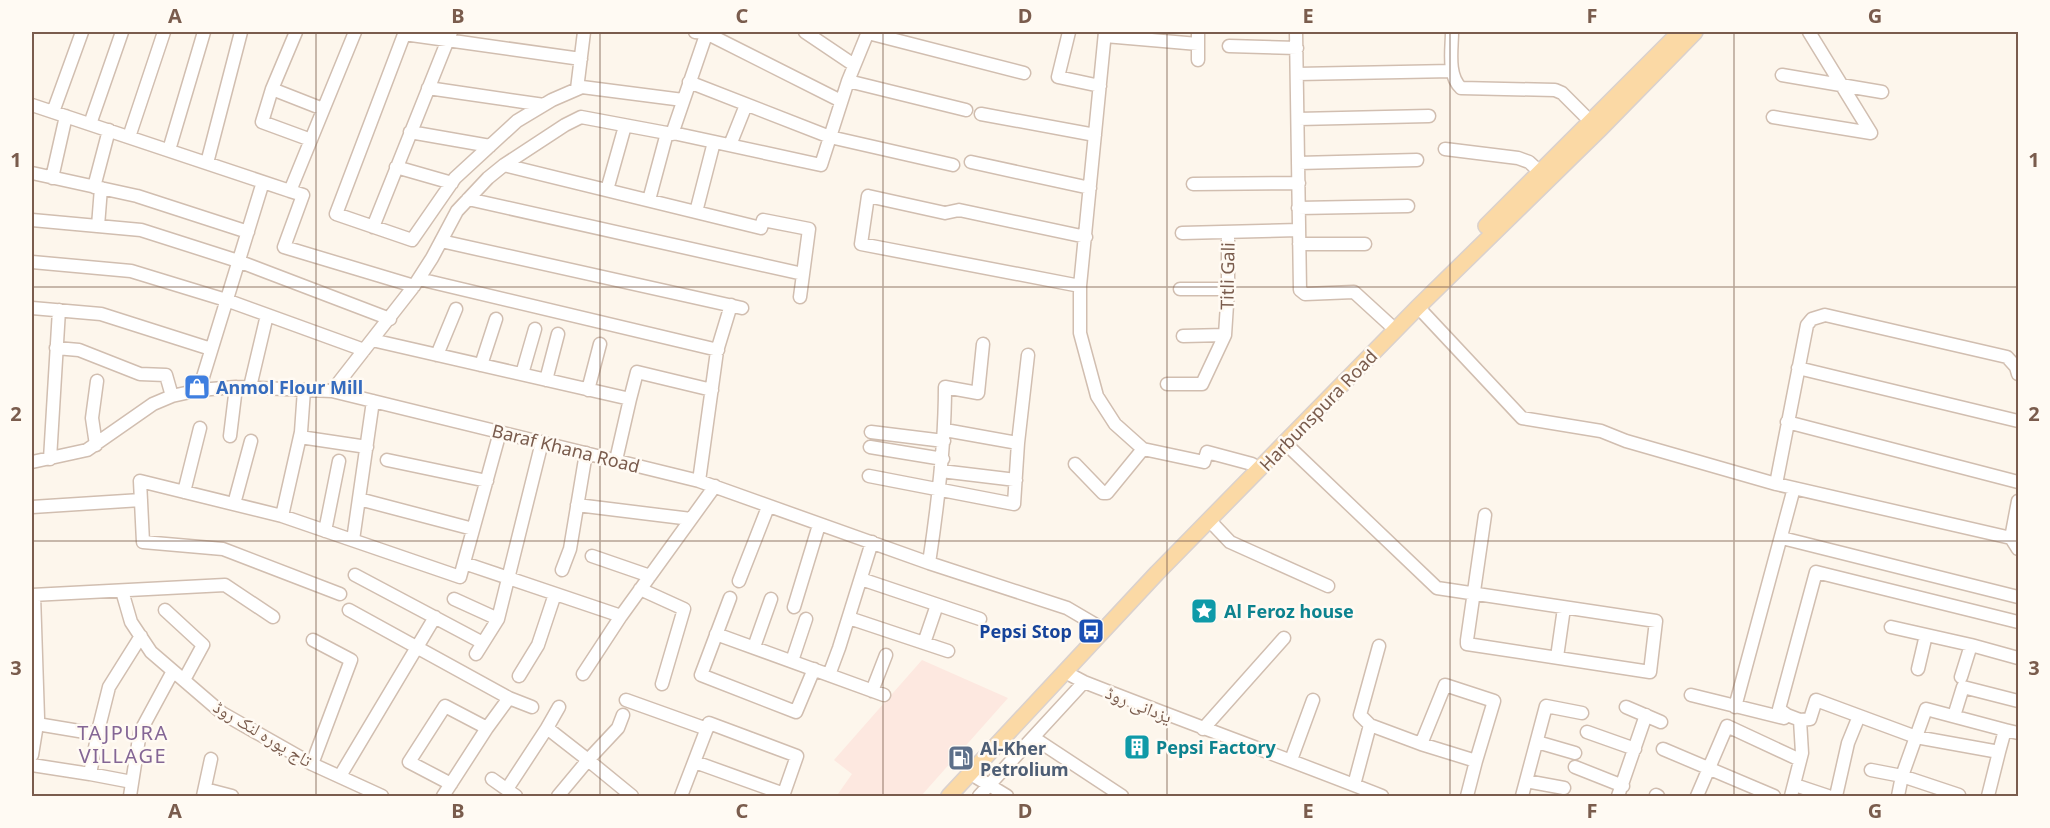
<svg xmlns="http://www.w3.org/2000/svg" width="2050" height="828" viewBox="0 0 2050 828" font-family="'Noto Sans','Noto Naskh Arabic',sans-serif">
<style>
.commercial{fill:#fde8e0}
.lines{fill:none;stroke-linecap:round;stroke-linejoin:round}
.minor-casing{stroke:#d1beb0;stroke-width:15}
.major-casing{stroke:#dad1cd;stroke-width:18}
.minor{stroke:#fff;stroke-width:12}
.major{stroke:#fbd9a5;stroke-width:15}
.grid{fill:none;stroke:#7a5c4d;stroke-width:1.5;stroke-opacity:0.55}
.labels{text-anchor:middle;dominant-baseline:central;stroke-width:5;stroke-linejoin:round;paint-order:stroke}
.street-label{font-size:18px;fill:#7a5c4d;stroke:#fffaf3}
.shop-label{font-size:18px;font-weight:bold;fill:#366cbe;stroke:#fffaf3;text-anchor:start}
.culture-label{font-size:18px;font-weight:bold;fill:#0d838f;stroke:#fffaf3;text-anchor:start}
.transit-label{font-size:18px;font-weight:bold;fill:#164399;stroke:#fffaf3;text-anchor:end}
.service-label{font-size:18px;font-weight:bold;fill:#4e5e75;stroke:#fffaf3;text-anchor:start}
.neighbourhood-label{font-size:20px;letter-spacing:1.5px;fill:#846695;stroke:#fffaf3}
.neatline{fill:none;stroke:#7a5c4d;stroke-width:2}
.grid-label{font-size:20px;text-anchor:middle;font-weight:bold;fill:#7a5c4d}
</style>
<rect width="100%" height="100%" fill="#fdf6ec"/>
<path class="commercial" d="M922 660 1008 698 921 796H841L838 794 852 774 834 760Z"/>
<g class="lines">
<defs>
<path id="minor" d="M296 32 272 89 262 122 311 140
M405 32 336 214 412 240 455 178 517 121 552 100 582 87 683 100
M695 32 706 33 841 101
M805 32 854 65
M1069 32 1058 77 1100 86
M1105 32 1080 286V333L1097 396 1115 424 1143 449 1204 462 1207 452 1252 464
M1198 32V60
M1296 32 1300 290 1305 294 1354 292 1389 324
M1452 32C1452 49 1447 75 1461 88L1555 90 1562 93 1590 121
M868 33 1024 73
M404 34 581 59
M1105 36 1198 44
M1229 46 1297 48
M1297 74 1452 71
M1782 75 1882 92
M848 81 966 110
M689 82 830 137 953 165
M428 88 544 105
M272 89 323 109
M577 89 584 32
M32 105 290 191 355 32
M53 112 82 32
M981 114 1095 135
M1773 117 1871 133 1809 32
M1298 119 1429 116
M90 124 122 32
M410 132 490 146
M673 133 821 165 848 81 868 32
M129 137 164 32
M730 145 746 105
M1445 149 1518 158 1529 162 1540 172
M169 150 204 32
M971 162 1090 188
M207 163 241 32
M1298 163 1417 160
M504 165 761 228 763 220 809 229 800 297
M396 167 452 183
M32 173 137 196 248 232
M52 178 66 116
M1193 184 1299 183
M94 187 109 130
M607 190 625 126
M290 191 303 195 284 247 414 286
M468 199 803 274
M649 200 667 133
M1298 208 1408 206
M696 212 714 142
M32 220 141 230 238 261 390 319
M98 226 101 188
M373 227 451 32
M1182 233 1299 230
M441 241 742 308
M1299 244H1365
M32 262 131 271 226 300 364 350
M419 279 718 350
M1080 286 861 244 868 196 945 213 959 210 1086 237
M1180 289H1228
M1418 307 1522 418 1601 431 1626 441 1776 484 2011 538 2018 549
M32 308 101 314 211 349
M1183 336 1225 335
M372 340 630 399 616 460
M56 348 79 350 140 374 166 375 172 396
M437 355 456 309
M481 365 496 319
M1798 368 2018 421
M522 374 535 329
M546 380 558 334
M1167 384H1202L1225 335 1228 289V233
M250 387 267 315
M199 390 263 182
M304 390 301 432 282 516 460 577 500 432
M588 390 600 344
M332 391 414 286 432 258 457 211 488 178 504 165 565 125 581 117 672 134 707 32
M630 399 637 372 712 390
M1787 422 2018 482
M945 430 1018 443
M871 432 944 441
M230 436 236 387
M300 437 367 447
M1285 443 1437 588 1656 621 1650 672 1467 644V640L1485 515
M96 445 92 418 97 381
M870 447 943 459
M50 459 59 310
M387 460 487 481
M32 462 87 450 153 404 172 396 199 390 236 387 332 391 699 481 929 563 1067 608 1096 625
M1075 464 1103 493H1107L1143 449
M941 471 1016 480
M869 476 1014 504 1018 443 1028 355
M699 481 717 351 731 305
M1776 484 1807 325 1812 319 1825 315 2007 357 2016 367 2018 374
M184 492 200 428
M359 499 473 529
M234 504 251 441
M577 505 691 519
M32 507 141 500
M282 516 140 481 143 542 223 549 340 594
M1210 521 1230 542 1328 586
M325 531 339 461
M1782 538 2018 597
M2011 538 2018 501
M353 540 373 401
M592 556 650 576
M464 563 621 616 715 486
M929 563C938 504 945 447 945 387L978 393 983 344
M562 570 570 549 586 453
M355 575 483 643
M861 579 980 619
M739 581 768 507
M640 589 684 609 662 684
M122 591 131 622 151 652 222 713 312 764 382 796
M32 595 225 585 273 617
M730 598 701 675 796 712 814 669
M454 599 498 619
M794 607 819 525
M165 610 203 645 184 680
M349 610 509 698 487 728 443 796
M849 618 948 651
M1891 627 1971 645
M716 634 884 695
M924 643 937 605
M754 647 771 599
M476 654 498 619 542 442
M1557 657 1564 608
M792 661 806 619
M1918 669 1926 635
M1065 672 1084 682C1183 721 1283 757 1382 796
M583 674 621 616
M829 675 839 648 872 542
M519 676 538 645 555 594
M1961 677 1971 645 2018 658
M872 691 886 655
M1691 695 1784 718 1787 715
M509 698 532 707
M626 700 707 729
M1626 707 1661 722
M1735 707 1794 488
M1954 716 1963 687 2018 701
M1800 720 1810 719 1816 700 1916 737 1999 752 2005 730 2018 733
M37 724 97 734
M1370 725 1360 715 1379 646
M547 728 559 707
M1203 729 1284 638
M1587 732 1635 749
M1034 738 1122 796
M1537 742 1575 753
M1421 744 1445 685 1494 701 1476 761
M1663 749 1774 796
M32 755 38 718 34 595
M1291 760 1313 700
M695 762 784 794
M312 764 351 660 313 640
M32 765 90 774
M1575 767 1623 786
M1871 770 1902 776 1959 795
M971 774 1007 796
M340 776 435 617
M492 779 516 796
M1526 781 1564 788
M132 782 90 774 99 727 109 687 141 636
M451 784 409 762 445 706 487 728
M1354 785 1370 725 1421 744 1476 761 1467 796
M1795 785 1828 796
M205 789 232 796
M507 789 547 728 588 760 618 728 623 715
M1656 795 1658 796
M130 796 140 732 173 671
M203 796 211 759
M558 796 588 760 632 796
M681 796 709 723 797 756 783 796
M979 796 1084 682
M1522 796 1546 706 1582 713
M1618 796 1646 715
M1697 796 1727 726 1800 760
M1791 796 1802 753 1800 720 1787 715 1779 709 1816 572 2018 622
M1836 796 1848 743 1859 716
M1898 796 1902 776 1926 709 2005 730
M1988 796 1999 752"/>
<path id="major" d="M1486 226 1680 32
M949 796 1157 573 1418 307 1600 129 1695 32"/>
</defs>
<use href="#minor" class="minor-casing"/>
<use href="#major" class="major-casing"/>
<use href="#minor" class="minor"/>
<use href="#major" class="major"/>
</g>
<path class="grid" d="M316 32V796M600 32V796M883 32V796M1167 32V796M1450 32V796M1734 32V796M32 287H2018M32 541H2018"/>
<defs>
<symbol id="shop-square" viewBox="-11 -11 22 22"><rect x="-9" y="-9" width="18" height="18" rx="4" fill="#3f7fe0" stroke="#fffaf3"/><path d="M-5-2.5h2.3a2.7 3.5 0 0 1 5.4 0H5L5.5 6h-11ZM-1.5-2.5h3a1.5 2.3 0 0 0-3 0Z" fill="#fff"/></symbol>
<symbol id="sight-square" viewBox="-11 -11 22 22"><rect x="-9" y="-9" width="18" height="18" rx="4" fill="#0f9aa8" stroke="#fffaf3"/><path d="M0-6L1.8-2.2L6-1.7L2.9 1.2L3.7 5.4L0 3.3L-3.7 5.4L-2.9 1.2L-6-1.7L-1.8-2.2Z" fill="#fff"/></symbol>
<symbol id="bus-square" viewBox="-11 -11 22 22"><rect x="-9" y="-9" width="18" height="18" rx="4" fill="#1a4fb4" stroke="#fffaf3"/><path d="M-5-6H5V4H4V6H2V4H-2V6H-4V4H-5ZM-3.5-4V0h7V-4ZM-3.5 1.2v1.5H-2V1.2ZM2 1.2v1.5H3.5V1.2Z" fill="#fff"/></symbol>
<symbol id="building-square" viewBox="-11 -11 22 22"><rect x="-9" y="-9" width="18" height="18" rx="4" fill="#0f9aa8" stroke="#fffaf3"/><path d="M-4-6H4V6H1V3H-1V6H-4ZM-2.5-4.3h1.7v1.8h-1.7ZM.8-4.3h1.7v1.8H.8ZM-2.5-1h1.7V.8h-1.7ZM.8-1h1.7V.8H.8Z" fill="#fff"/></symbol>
<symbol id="fuel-square" viewBox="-11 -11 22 22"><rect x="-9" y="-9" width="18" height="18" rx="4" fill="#5c6f8a" stroke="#fffaf3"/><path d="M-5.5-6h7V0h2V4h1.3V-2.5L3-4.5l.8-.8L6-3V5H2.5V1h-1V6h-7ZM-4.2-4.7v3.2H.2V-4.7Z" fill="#fff"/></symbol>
</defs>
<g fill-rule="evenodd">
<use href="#shop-square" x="182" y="372" width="30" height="30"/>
<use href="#sight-square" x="1189" y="596" width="30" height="30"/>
<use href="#bus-square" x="1076" y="616" width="30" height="30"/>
<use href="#building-square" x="1122" y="732" width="30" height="30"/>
<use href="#fuel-square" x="946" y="743" width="30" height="30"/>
</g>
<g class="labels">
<g class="street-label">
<text transform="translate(1227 276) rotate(-89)">Titli Gali</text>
<text transform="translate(1318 410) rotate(-46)">Harbunspura Road</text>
<text transform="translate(566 448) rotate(14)">Baraf Khana Road</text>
<text transform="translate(1139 704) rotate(22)">یزدانی روڈ</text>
<text transform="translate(263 733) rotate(31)">تاج پورہ لنک روڈ</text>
</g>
<g class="shop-label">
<text x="216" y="387">Anmol Flour Mill</text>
</g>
<g class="culture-label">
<text x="1224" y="611">Al Feroz house</text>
<text x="1156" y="747">Pepsi Factory</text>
</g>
<g class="transit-label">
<text x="1072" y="631">Pepsi Stop</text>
</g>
<g class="service-label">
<text x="980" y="748">Al-Kher<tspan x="980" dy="21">Petrolium</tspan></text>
</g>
<g class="neighbourhood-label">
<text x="123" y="732">TAJPURA<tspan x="123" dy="23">VILLAGE</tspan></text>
</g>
</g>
<rect width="2050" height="828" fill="none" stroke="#fffaf3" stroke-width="66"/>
<rect x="33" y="33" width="1984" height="762" class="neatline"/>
<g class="grid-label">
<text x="175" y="23">A</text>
<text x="458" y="23">B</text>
<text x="742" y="23">C</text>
<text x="1025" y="23">D</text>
<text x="1308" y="23">E</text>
<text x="1592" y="23">F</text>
<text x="1875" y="23">G</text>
<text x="16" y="167">1</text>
<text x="2034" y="167">1</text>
<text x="16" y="421">2</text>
<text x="2034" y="421">2</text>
<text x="16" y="675">3</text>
<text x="2034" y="675">3</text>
<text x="175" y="818">A</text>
<text x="458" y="818">B</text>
<text x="742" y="818">C</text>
<text x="1025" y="818">D</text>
<text x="1308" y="818">E</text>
<text x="1592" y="818">F</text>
<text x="1875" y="818">G</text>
</g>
</svg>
